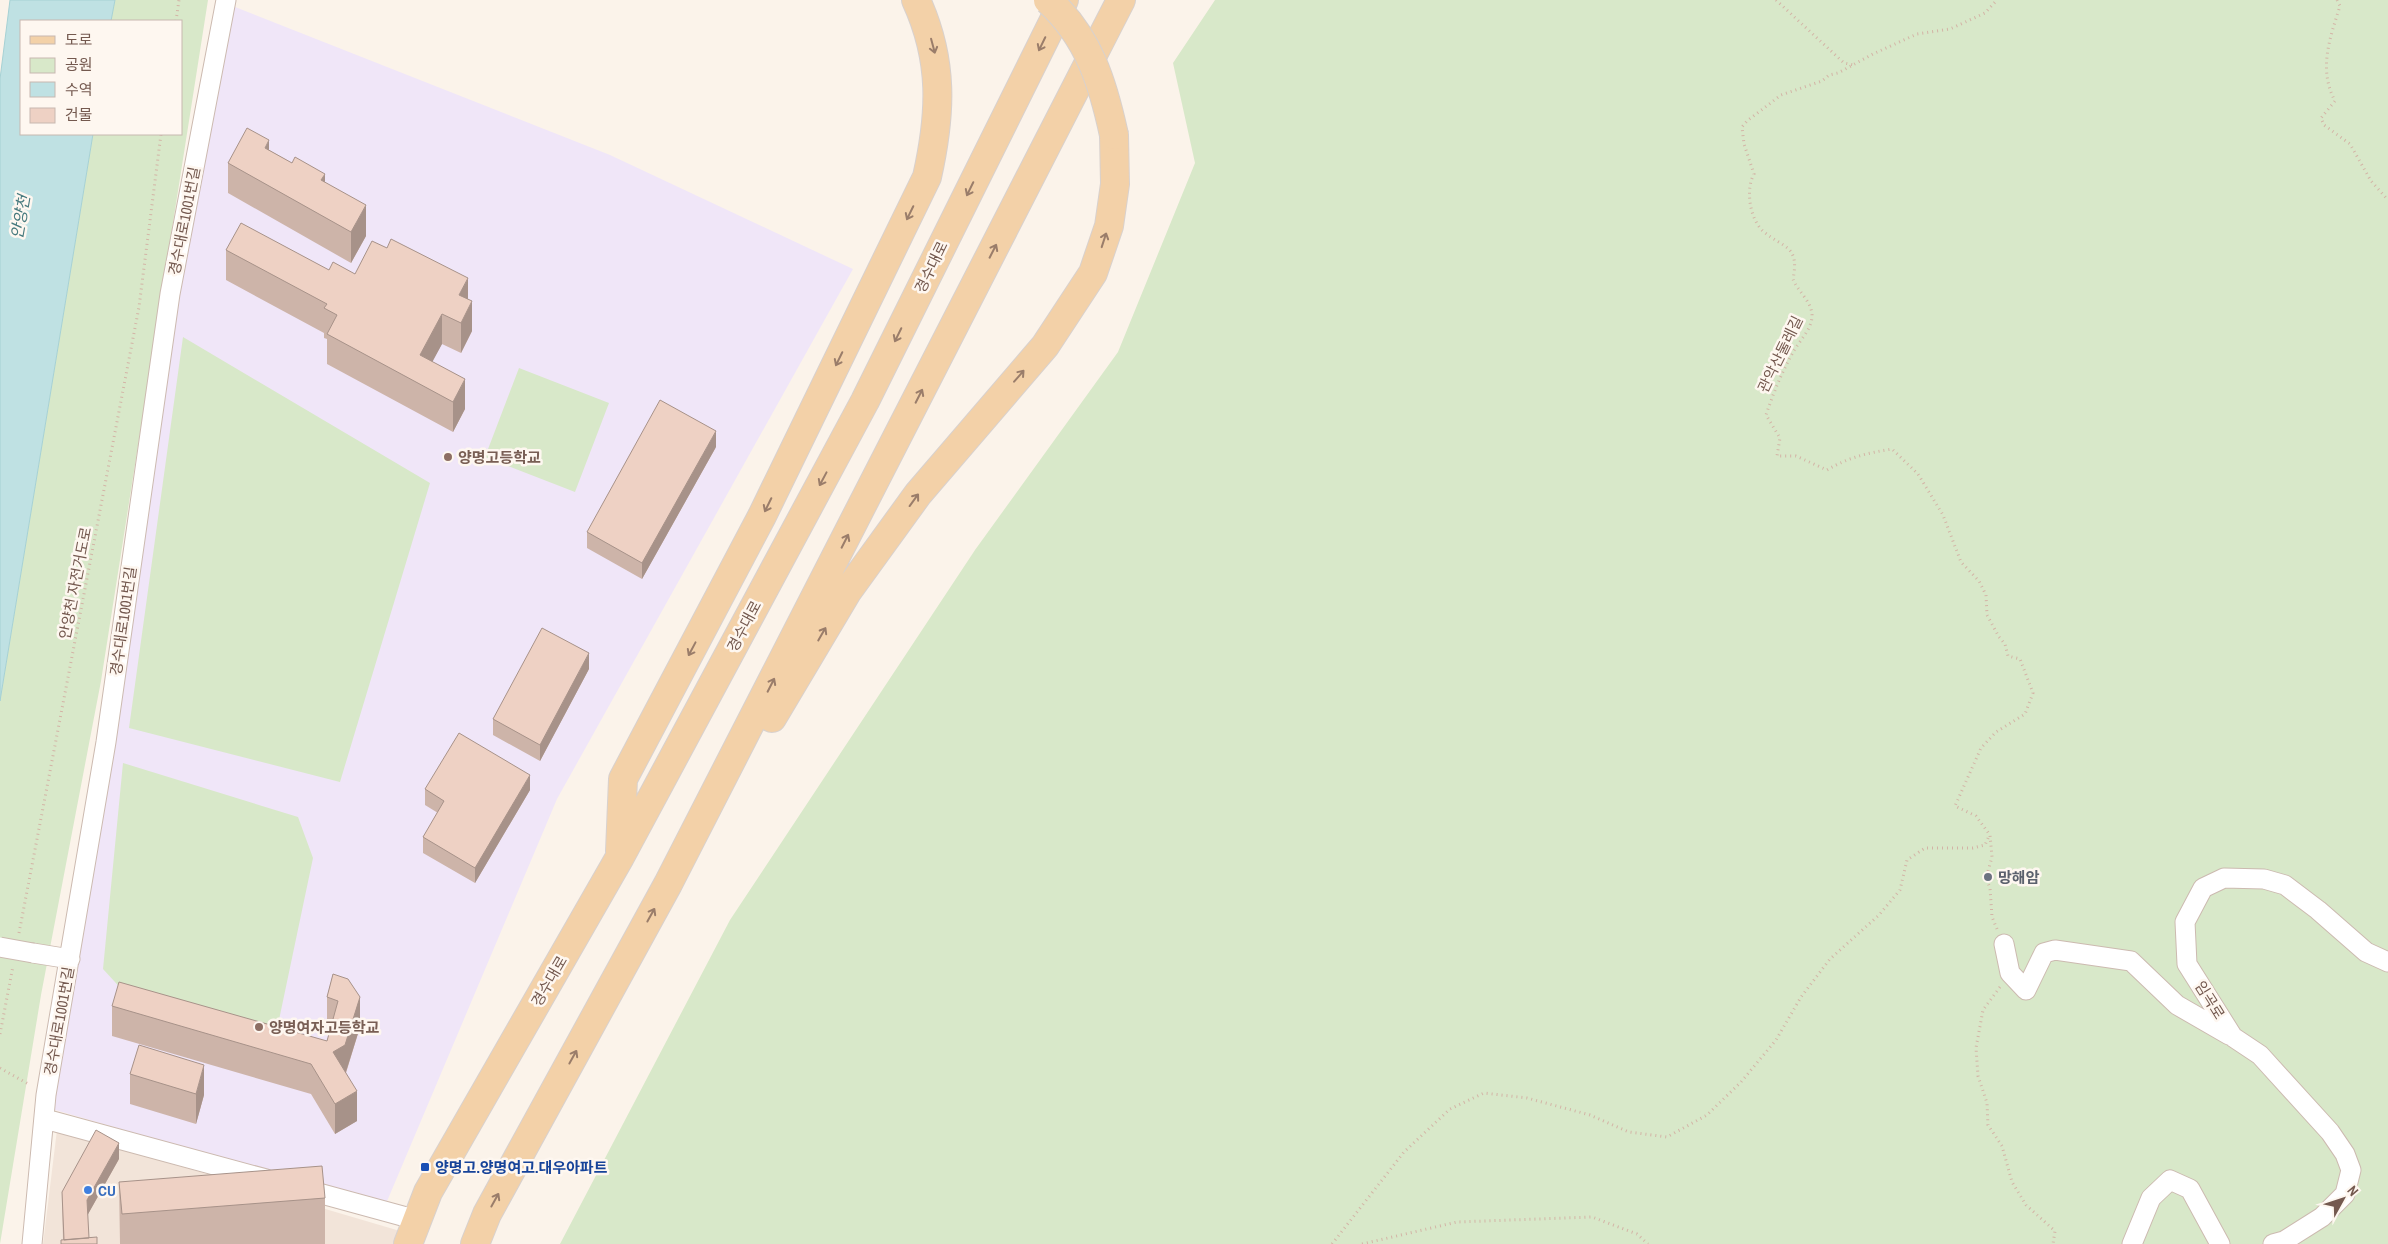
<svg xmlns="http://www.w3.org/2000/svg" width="2388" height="1244" viewBox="0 0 2388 1244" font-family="'Archivo Narrow','Noto Sans KR',sans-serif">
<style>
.residential{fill:#f2e4d9}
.education{fill:#f0e6f8}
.green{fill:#d8e8c9}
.water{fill:#bfe1e3;stroke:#a6d1d4}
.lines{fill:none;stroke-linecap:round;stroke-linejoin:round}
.street-casing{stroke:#ccbab0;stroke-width:21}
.primary-casing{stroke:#d8d1ce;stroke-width:30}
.path{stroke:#d3b4a6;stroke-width:3;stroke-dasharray:1 4;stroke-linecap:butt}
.street{stroke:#fff;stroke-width:19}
.primary{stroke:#f3d1a8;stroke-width:28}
.street-bridge-casing{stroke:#ccbab0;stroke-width:21;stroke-linecap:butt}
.primary-bridge-casing{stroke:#d8d1ce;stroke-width:30;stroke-linecap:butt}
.street-bridge{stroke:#fff;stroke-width:19}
.primary-bridge{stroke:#f3d1a8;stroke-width:28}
.wall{fill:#cdb4a9}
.shaded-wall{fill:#a79289}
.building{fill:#eed1c4;stroke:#a79289}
.oneway{stroke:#9a7d6a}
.education-dot{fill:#8d6e63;stroke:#fef7f0;stroke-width:2}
.worship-dot{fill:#6b7280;stroke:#fef7f0;stroke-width:2}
.transit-dot{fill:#1a4fb4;stroke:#fef7f0;stroke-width:2}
.shop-dot{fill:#3f7fe0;stroke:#fef7f0;stroke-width:2}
.labels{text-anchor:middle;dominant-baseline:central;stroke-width:5;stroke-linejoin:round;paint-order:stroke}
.street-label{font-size:15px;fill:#74594f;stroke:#fef7f0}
.education-label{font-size:15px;font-weight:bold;fill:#785e54;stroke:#fef7f0;text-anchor:start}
.worship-label{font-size:15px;font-weight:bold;fill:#5b616d;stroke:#fef7f0;text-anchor:start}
.transit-label{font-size:15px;font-weight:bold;fill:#164399;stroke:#fef7f0;text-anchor:start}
.shop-label{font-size:15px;font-weight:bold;fill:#366cbe;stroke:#fef7f0;text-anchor:start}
.water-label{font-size:16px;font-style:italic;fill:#477a7e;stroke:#fef7f0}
</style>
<rect width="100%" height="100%" fill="#fbf3ea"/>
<path class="residential" d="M57 1130 400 1231 395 1244H43Z"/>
<path class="education" d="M225 3 610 155 853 269 557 799 385 1206 45 1107Z"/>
<path class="green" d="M115 0H208L101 681 41 995 0 1244V701L93 134H181V21H111Z
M1215 0H2388V1244H560L730 920 975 550 1118 352 1195 163 1173 63Z
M183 337 430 483 340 782 129 728Z
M519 368 609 403 575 492 485 457Z
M123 763 298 817 313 858 275 1039 126 994 103 969Z"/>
<path class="water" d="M10 0H115L111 21H21V134H93L0 701V79Z"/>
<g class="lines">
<defs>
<path id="street" d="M2004 944 2010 973 2026 990 2044 953 2055 950 2131 961 2177 1005 2229 1035
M33 953 70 959
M45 1119 266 1179
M300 1188 417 1220
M32 1244 46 1095 106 742 170 294 226 0
M2132 1244 2151 1198 2170 1180 2190 1189 2220 1244
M2273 1244 2284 1241 2322 1217 2345 1194 2351 1170 2345 1154 2330 1132 2260 1055 2233 1037 2187 964 2185 922 2203 888 2224 878 2264 879 2285 885 2318 910 2366 952 2388 962"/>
<path id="primary" d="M772 718 847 592 918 494 1045 346 1093 273 1109 226 1115 184 1114 135
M620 851 623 779 762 516 927 177C941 114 944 61 916 0
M408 1244 428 1192 620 857 865 401 1064 0
M475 1244 487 1214 668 884 1121 0"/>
</defs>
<use href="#street" class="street-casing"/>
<use href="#primary" class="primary-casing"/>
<path class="path" d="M1776 0 1844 63 1854 65
M2337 0 2340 6C2330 38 2318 69 2335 101L2321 118 2324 125 2350 144 2371 181 2388 200
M176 21 179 0
M1997 929 1992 917 1990 888 1986 878 1992 857 1990 835 1976 816 1955 806 1981 748 1996 732 2025 714 2033 693 2020 659 2008 656 2005 644 1999 637 1987 615 1986 595 1979 581 1961 562 1943 515 1918 474 1892 449C1868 453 1849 457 1827 470L1796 456H1777L1780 438 1766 415C1773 394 1781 374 1792 354 1798 342 1811 331 1812 317 1813 302 1797 291 1793 279 1800 245 1783 248 1764 232 1750 220 1745 190 1754 174L1744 144 1742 127 1747 121 1781 95 1822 81 1829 75 1838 73 1873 54 1917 34 1950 29 1985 13 1997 0
M19 933 139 307 161 134
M2000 987 1983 1010 1976 1048 1978 1076 1987 1103 1988 1125 2002 1146 2012 1182 2026 1205 2055 1231 2053 1244
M0 1034 13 966
M0 1068 30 1085
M1332 1244 1404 1152 1450 1109 1484 1093 1527 1098 1590 1115 1629 1132 1667 1137 1707 1115 1741 1082 1776 1040 1801 997 1830 959 1879 915 1900 890 1907 860 1925 848H1973L1985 845 1989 836
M1362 1244 1457 1222 1592 1217 1637 1234 1648 1244"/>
<use href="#street" class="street"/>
<use href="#primary" class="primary"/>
<defs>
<path id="street-bridge" d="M0 947 33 953"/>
<path id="primary-bridge" d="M1048 0C1089 37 1103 84 1114 135"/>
</defs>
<use href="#street-bridge" class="street-bridge-casing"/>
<use href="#primary-bridge" class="primary-bridge-casing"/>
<use href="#street-bridge" class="street-bridge"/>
<use href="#primary-bridge" class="primary-bridge"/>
</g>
<path class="wall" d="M269 150 325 182 366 236 351 263 228 193V163Z
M226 250 329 270 355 274 468 300 472 331 461 353 442 344 432 361 465 409 453 432 327 364V339L324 338V333L226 280Z
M716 447 642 579 587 548V532Z
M589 669 540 761 493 735V719Z
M425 789 530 790 475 883 423 853V837L438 813 425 805Z
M333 974 360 1027 346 1073 357 1121 335 1134 311 1094 112 1036V1006L327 1041 331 1028 327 1027V997Z
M130 1074 204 1095 196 1124 130 1104Z
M119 1159 88 1214 63 1240 62 1192Z
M119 1182 325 1198V1244H120Z"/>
<path class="shaded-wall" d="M269 140V170L265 148Z
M325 174V204L321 180Z
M366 205V236L351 263V232Z
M468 278V308L459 295Z
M472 301V331L461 353V323Z
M442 314V344L420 385V355Z
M465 379V409L453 432V402Z
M716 431V447L642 579V563Z
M589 653V669L540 761V745Z
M530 775V790L475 883V868Z
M360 997V1027L345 1075 333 1052Z
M204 1065V1095L196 1124V1094Z
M357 1091V1121L335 1134V1104Z
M119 1143V1159L87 1216V1200Z"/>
<path class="building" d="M247 128 269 140 265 148 292 163 295 157 325 174 321 180 366 205 351 232 228 163Z
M241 223 329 270 333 262 355 274 372 241 387 248 391 239 468 278 459 295 472 301 461 323 442 314 420 355 465 379 453 402 327 334 337 315 324 308 327 304 226 250Z
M660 400 716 431 642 563 587 532Z
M542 628 589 653 540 745 493 719Z
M459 733 530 775 475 868 423 837 444 801 425 789Z
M333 974 348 979 360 997 345 1045 333 1052 357 1091 335 1104 311 1064 112 1006 119 982 327 1041 338 1001 327 997Z
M139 1045 204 1065 196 1094 130 1074Z
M96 1130 119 1143 87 1200 89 1238 64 1240 62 1192Z
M322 1166 325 1198 122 1214 119 1182Z
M97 1237V1244H61V1240Z"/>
<defs><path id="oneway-shaft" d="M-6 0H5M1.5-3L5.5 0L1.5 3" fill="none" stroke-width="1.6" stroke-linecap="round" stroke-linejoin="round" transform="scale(1.25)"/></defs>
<g class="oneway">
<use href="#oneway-shaft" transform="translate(1042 44) rotate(116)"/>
<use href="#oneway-shaft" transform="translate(933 46) rotate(75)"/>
<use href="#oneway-shaft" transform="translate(970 189) rotate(116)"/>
<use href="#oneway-shaft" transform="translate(910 213) rotate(116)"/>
<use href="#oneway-shaft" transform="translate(1104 240) rotate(-72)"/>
<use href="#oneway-shaft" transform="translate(993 251) rotate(-63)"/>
<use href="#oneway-shaft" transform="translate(898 335) rotate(116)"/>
<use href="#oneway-shaft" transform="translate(839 359) rotate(116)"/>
<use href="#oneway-shaft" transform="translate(1019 376) rotate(-49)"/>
<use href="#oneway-shaft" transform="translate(919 396) rotate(-63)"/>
<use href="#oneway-shaft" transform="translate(823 479) rotate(118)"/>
<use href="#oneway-shaft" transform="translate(914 500) rotate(-54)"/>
<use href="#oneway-shaft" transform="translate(768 505) rotate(116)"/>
<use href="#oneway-shaft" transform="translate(845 541) rotate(-63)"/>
<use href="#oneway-shaft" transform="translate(822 634) rotate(-60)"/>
<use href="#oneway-shaft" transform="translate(692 649) rotate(118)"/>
<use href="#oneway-shaft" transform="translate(771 685) rotate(-63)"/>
<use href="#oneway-shaft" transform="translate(651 915) rotate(-61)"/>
<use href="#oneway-shaft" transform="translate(573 1057) rotate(-61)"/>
<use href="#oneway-shaft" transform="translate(495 1200) rotate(-61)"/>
</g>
<g class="education-dot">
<circle cx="448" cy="457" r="5"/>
<circle cx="259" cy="1027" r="5"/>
</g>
<circle class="worship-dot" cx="1988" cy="877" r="5"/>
<rect class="transit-dot" x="420" y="1162" width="10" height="10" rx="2.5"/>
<circle class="shop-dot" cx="88" cy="1190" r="5"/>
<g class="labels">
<g class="street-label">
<text transform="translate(184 221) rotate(-79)">경수대로1001번길</text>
<text transform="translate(931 267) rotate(-64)">경수대로</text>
<text transform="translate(1780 354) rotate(-64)">관악산둘레길</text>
<text transform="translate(75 583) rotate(-79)">안양천 자전거도로</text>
<text transform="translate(123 621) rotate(-82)">경수대로1001번길</text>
<text transform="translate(744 626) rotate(-62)">경수대로</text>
<text transform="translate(549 981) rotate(-60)">경수대로</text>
<text transform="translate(2210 1000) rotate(58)">임곡로</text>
<text transform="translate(59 1021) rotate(-80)">경수대로1001번길</text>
</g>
<g class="education-label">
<text x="458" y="457">양명고등학교</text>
<text x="269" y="1027">양명여자고등학교</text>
</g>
<g class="worship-label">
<text x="1998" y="877">망해암</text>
</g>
<g class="transit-label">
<text x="435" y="1167">양명고.양명여고.대우아파트</text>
</g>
<g class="shop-label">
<text x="98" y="1190">CU</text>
</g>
<g class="water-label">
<text transform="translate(20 217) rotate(-80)">안양천</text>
</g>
</g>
<rect x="20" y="20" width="162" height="115" fill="#fef7f0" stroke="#c7b8b0"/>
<rect x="30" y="36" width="25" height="8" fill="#f3d1a8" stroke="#c7b8b0"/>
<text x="65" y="45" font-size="15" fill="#74594f">도로</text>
<rect x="30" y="58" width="25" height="15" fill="#d8e8c9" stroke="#c7b8b0"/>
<text x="65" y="70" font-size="15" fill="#74594f">공원</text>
<rect x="30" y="82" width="25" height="15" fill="#bfe1e3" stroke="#c7b8b0"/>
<text x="65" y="95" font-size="15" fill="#74594f">수역</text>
<rect x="30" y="108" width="25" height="15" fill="#eed1c4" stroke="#c7b8b0"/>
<text x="65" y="120" font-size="15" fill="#74594f">건물</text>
<g transform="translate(2343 1199) rotate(50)" stroke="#fef7f0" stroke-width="4" paint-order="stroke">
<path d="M0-4L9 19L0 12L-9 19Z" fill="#74594f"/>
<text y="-8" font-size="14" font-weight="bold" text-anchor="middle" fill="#74594f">N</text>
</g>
</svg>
